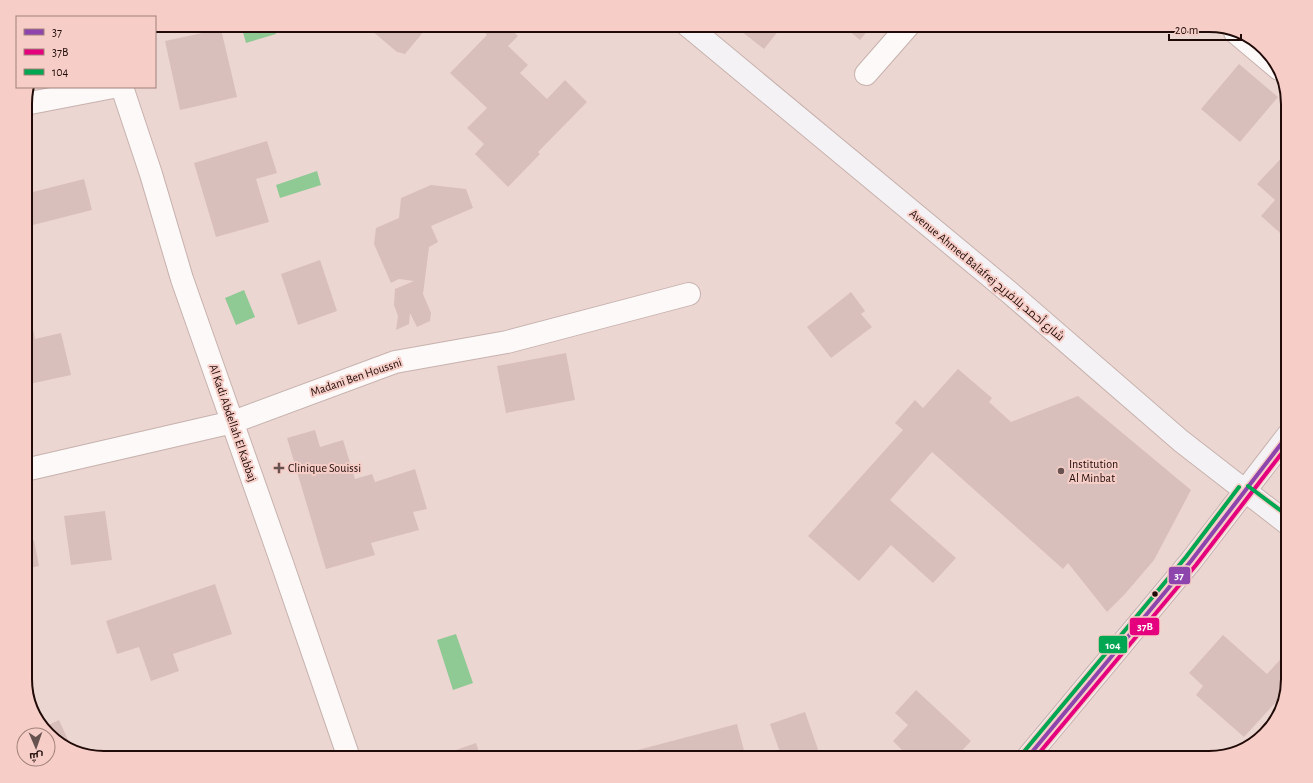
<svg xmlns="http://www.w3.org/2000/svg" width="1313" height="783" viewBox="0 0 1313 783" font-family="'Alegreya Sans',Cairo,sans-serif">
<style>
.water{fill:#8fc994}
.building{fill:#d9bfbb}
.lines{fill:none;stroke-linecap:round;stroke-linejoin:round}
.street-casing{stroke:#c7b2ae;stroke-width:24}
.secondary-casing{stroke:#c7b2ae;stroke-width:24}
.street{stroke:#fcf9f8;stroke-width:22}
.secondary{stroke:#f4f2f4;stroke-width:22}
.bus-1-casing{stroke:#f6cec7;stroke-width:7}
.bus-2-casing{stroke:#f6cec7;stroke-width:7}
.bus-3-casing{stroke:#f6cec7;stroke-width:7}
.bus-1{stroke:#8e44ad;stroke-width:4}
.bus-2{stroke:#e5007d;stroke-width:4}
.bus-3{stroke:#00a651;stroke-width:4}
.poi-dot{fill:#68524f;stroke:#f6cec7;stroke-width:1.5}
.bus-dot{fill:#210b08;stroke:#f6cec7;stroke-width:1.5}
.labels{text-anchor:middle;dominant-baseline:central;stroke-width:4;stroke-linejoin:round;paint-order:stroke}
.street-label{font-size:12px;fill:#210b08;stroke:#f6cec7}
.poi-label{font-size:12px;fill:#210b08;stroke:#f6cec7;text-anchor:start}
.rim{fill:none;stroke:#210b08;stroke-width:2}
.line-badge{stroke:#f6cec7;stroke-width:1.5}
.badge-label{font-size:11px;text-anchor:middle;font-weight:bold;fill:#fff}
</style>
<rect width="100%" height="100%" fill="#ecd6d2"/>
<path class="water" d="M241 25H273L276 34 246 43Z
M317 171 321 185 280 198 276 185Z
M244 290 255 317 236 325 225 298Z
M456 634 473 683 453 690 437 640Z
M227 750 230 758H205Z"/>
<path class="building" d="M365 25H429L405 54 397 52Z
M479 25H507L518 36 508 46 528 65 520 73 547 99 565 80 587 102 538 152 540 154 508 187 475 154 484 144 467 128 487 108 450 73 487 35 478 26Z
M739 25H783L764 49 737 28Z
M842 25H872L860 40Z
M221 29 237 97 180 110 165 41Z
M1239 64 1278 97 1240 142 1201 109Z
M267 141 277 173 256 179 269 222 216 237 194 163Z
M1288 151V240L1261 216 1275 200 1257 184Z
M84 179 92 210 29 226 25 210V194Z
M431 185 466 189 473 208 431 226 438 242 429 247 423 294 431 313 430 321 417 327 410 313 409 324 396 330 398 316 394 305 395 289 414 281 399 279 391 283 374 244 376 228 399 218 401 198Z
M320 260 337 311 298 325 281 274Z
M851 292 865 311 861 314 872 327 831 358 807 327Z
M31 319 35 339 61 333 71 375 25 385V321Z
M566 353 575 400 506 413 497 366Z
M958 369 992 398 989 402 1011 422 1078 396 1191 490 1154 560 1125 594 1107 612 1068 563 1063 569 932 452 890 500 956 558 933 583 891 545 859 581 808 536 903 430 895 423 915 400 923 408Z
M315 430 320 447 343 440 355 479 372 474 375 482 415 469 427 509 413 512 419 530 371 543 375 555 326 569 287 438Z
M105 511 112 560 71 565 64 516Z
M34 540 39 566 25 569V542Z
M215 584 232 634 173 654 179 671 151 681 139 647 117 654 106 621Z
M1223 635 1267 674 1288 651V679L1285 692 1244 737 1196 695 1203 686 1189 673Z
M916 690 971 741 955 758H901L905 753 893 741 908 725 895 713Z
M805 712 821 758H782L770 724Z
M59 720 72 749 64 747 44 727Z
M737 724 746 758H631L630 752Z
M476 743 481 758H433Z"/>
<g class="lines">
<defs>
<path id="street" d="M1235 32 1279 69
M866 74 909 25
M122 87 151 174 182 279 283 566 349 758
M25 104 113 87
M25 470 233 422 395 362 507 342 689 294"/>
<path id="secondary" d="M687 25 1009 292 1181 441 1288 524
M1027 758 1191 561 1288 435"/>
</defs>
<use href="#street" class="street-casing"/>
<use href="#secondary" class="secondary-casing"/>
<use href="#street" class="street"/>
<use href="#secondary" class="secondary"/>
<defs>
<path id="bus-1" d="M1027 758 1191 561 1288 435"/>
<path id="bus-2" d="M1035 758 1196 565 1288 445"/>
<path id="bus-3" d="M1248 486 1288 516
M1022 754 1186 557 1239 487"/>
</defs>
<use href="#bus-1" class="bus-1-casing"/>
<use href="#bus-2" class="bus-2-casing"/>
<use href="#bus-3" class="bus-3-casing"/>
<use href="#bus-1" class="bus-1"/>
<use href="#bus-2" class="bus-2"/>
<use href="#bus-3" class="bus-3"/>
</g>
<g class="poi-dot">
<path d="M277 462h4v4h4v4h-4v4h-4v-4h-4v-4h4z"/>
<circle cx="1061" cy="471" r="4"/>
</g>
<circle class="bus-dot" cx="1155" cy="594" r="3.5"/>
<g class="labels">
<g class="street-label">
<text transform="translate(987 275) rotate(40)">Avenue Ahmed Balafrej شارع أحمد بلافريج</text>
<text transform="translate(356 377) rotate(-19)">Madani Ben Houssni</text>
<text transform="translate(233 423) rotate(71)">Al Kadi Abdellah El Kabbaj</text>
</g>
<g class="poi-label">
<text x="1069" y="464">Institution<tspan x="1069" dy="14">Al Minbat</tspan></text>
<text x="288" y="468">Clinique Souissi</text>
</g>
</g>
<path d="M0 0H1313V783H0ZM104 32H1209A72 72 0 0 1 1281 104V679A72 72 0 0 1 1209 751H104A72 72 0 0 1 32 679V104A72 72 0 0 1 104 32Z" fill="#f6cec7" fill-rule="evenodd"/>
<path class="rim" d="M104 32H1209A72 72 0 0 1 1281 104V679A72 72 0 0 1 1209 751H104A72 72 0 0 1 32 679V104A72 72 0 0 1 104 32Z"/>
<g class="line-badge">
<rect x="1168" y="566" width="23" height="19" rx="4" fill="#8e44ad"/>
<rect x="1129" y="617" width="31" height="19" rx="4" fill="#e5007d"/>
<rect x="1098" y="635" width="30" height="19" rx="4" fill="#00a651"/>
</g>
<g class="badge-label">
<text x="1179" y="579">37</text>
<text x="1145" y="630">37B</text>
<text x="1113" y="649">104</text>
</g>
<rect x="16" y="16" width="140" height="72" fill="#f6cec7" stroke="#a1807b"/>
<rect x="24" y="29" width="20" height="6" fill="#8e44ad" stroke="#a1807b"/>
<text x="52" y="36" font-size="12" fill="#210b08">37</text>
<rect x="24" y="49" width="20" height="6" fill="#e5007d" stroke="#a1807b"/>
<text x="52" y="56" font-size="12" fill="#210b08">37B</text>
<rect x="24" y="69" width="20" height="6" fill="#00a651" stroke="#a1807b"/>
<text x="52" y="76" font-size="12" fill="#210b08">104</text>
<g transform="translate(36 747) rotate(178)"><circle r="19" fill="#f6cec7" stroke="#a1807b"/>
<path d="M0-3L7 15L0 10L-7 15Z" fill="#68524f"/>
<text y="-6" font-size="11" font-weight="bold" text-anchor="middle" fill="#210b08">ش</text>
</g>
<path d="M1169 34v6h72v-6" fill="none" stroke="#210b08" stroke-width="2"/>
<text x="1175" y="34" font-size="12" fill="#210b08" stroke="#f6cec7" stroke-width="3" paint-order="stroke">20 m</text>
</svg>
